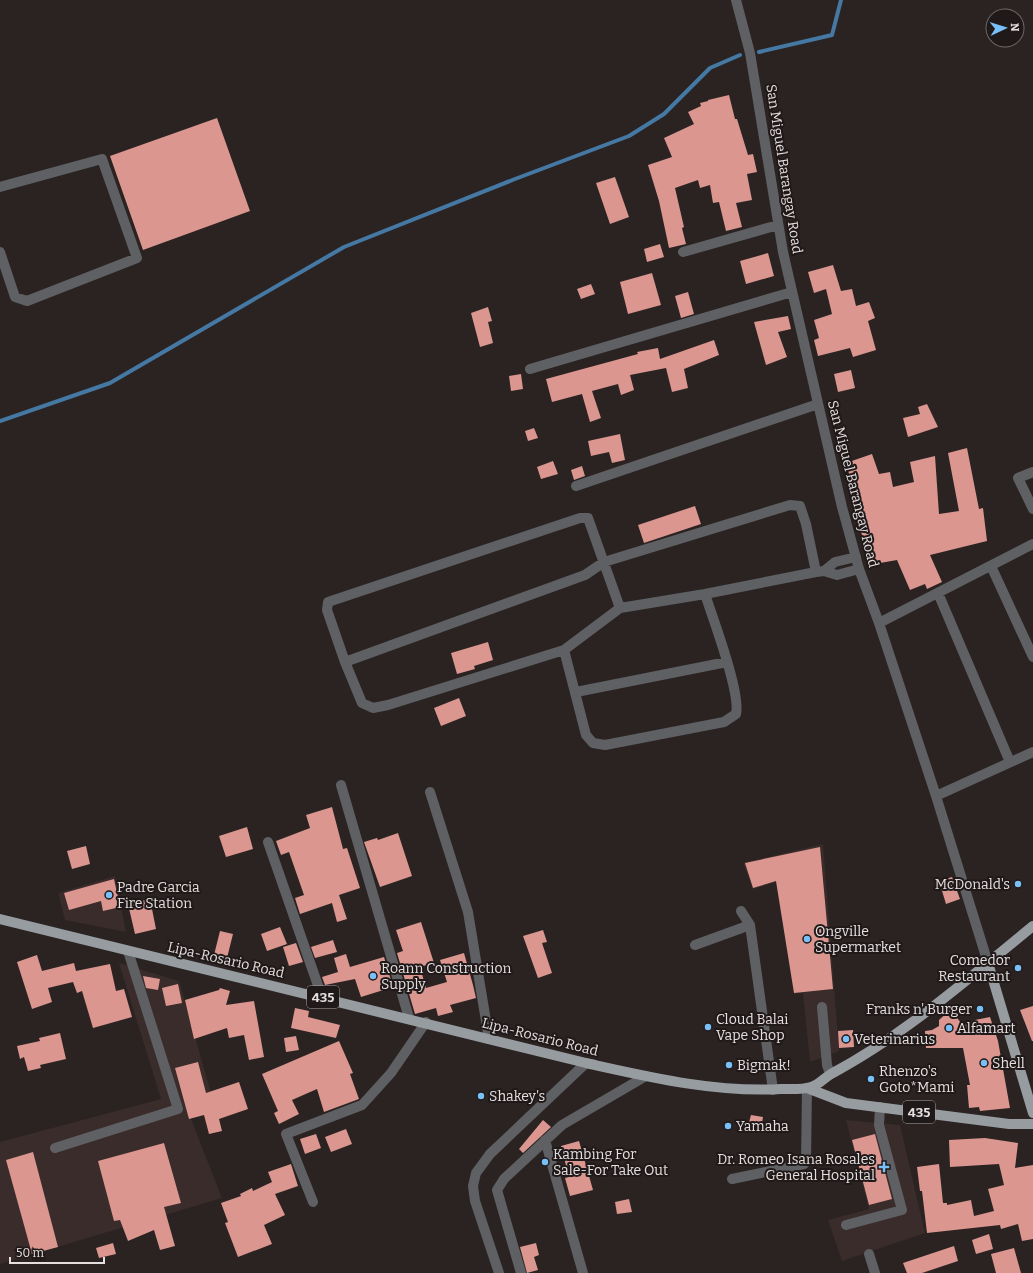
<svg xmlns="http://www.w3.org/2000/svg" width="1033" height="1273" viewBox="0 0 1033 1273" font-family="Bitter,serif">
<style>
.built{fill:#3a2c2a}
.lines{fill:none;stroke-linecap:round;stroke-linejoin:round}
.stream{stroke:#4578a2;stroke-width:4}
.building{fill:#db9690}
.minor{stroke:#5e6063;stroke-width:10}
.major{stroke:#979ca1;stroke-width:10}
.poi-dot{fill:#79bff8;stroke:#201919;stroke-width:1.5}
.labels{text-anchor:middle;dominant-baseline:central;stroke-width:4;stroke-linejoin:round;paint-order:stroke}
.shield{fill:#201919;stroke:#aaa4a4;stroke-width:1}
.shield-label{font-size:13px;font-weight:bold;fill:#e5e0df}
.street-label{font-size:14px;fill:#e5e0df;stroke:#201919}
.poi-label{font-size:14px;fill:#e5e0df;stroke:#201919;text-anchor:start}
</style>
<rect width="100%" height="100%" fill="#2a2322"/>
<path class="built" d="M823 844 839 1051 810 1062 803 993 794 994 776 882 753 889 743 863Z
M115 876 126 932 65 920 58 893Z
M119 963 179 981 211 1093 184 1101 222 1198 0 1264V1142L161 1099Z
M846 1120 900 1125 925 1233 842 1261 828 1220 869 1209Z"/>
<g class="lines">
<path class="stream" d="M759 52 832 35 841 0
M0 421 110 383 344 247 515 179 629 136 664 114 710 68 740 55"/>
</g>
<path class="building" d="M729 95 735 119H737L748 155 753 154 757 172 747 174 752 200 736 203 742 227 726 231 719 202 713 203 710 185 700 188 698 180 675 188 684 227 682 228 686 244 669 248 659 201 648 165 672 157 664 138 694 124 688 112 701 106 700 103 708 101V100Z
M217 118 250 211 143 250 110 156Z
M615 177 629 217 610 224 596 183Z
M660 244 664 257 647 262 644 249Z
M768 253 774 276 746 284 740 261Z
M833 265 841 291 852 289 856 306 869 302 875 318 868 321 876 350 853 357 850 348 818 356 814 340 819 338 814 320 832 314 826 289 814 293 808 272Z
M652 273 661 305 628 314 620 282Z
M591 284 595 294 581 299 577 289Z
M688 292 694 314 681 318 675 296Z
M488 307 492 321 488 322 493 343 480 347 471 313Z
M788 316 791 329 778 332 787 357 766 365 754 322Z
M714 340 719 355 684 369 688 388 672 392 666 368 630 375 634 390 621 395 618 384 592 391 601 418 590 422 582 394 552 402 546 379 638 354 637 352 658 348 660 359Z
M851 370 855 388 838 392 834 374Z
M521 374 523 389 511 391 509 376Z
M927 404 938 427 908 437 903 418 920 414 918 407Z
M534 428 538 438 528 441 525 431Z
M620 434 625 460 612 463 609 452 591 456 588 441Z
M967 448 979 509 983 508 987 541 930 555 942 582 927 589 925 584 910 590 897 560 869 565 861 531 867 530 862 510 855 511 849 481H851L846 463 872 454 879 474 890 472 893 487 914 482 910 462 935 456 939 514 959 511 948 453Z
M553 461 558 474 541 479 537 467Z
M582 466 585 476 574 480 571 470Z
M695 506 701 524 644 543 638 525Z
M488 642 493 660 474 666 475 669 457 674 451 653Z
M459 698 466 716 441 726 434 708Z
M332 807 343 849 347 848 360 888 339 895 347 919 337 922 332 903 300 914 295 898 304 895 289 852 281 855 276 841 310 828 306 815Z
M247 827 253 849 226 857 219 836Z
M398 833 412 876 380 887 364 842 377 838 378 840Z
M86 846 90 864 72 869 67 851Z
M820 847 833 989 794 993 776 881 753 888 745 863Z
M952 877 960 899 946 904 939 881Z
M114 879 120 907 103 911 101 901 69 910 64 893Z
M150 899 156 929 135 934 128 904Z
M421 922 434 963 420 967 426 988 447 982 440 960 464 953 473 985 476 998 450 1005 453 1012 438 1016 436 1008 415 1014 397 953 403 951 396 930Z
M280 927 287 944 267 951 261 934Z
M543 930 547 942 542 943 552 973 538 978 523 936Z
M220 931 233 934 227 958 214 955Z
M333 940 337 952 315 958 311 947Z
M296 943 303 962 289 966 283 947Z
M346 954 350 967 384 957 393 987 361 997 355 979 325 985 322 977 338 972 334 958Z
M37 955 42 971 74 963 76 971 110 964 116 991 124 989 132 1017 93 1028 82 991 77 993 73 982 48 988 52 1002 32 1009 17 962Z
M143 976 160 979 158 990 146 988Z
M178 984 182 1003 166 1006 162 988Z
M220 988 230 991 226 1005 254 1001 264 1057 249 1060 244 1035 229 1038 227 1028 194 1039 185 1000 219 990Z
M1033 1006V1041H1032L1020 1010Z
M295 1008 309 1011 308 1017 340 1025 336 1038 291 1028Z
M951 1009 963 1026 975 1020 990 1017 998 1041 1010 1108 980 1111 979 1107 969 1108 967 1085H970L963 1048H926L925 1031 932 1030 939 1026V1020Z
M853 1030 854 1047 839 1048 838 1031Z
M60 1033 66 1059 40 1065 41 1068 28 1071 24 1057 20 1059 17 1046 40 1041 39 1038Z
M296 1036 299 1050 286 1052 284 1038Z
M339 1041 353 1073 350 1074 359 1099 324 1112 317 1089 292 1100 299 1114 279 1124 274 1113 278 1111 262 1074Z
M198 1062 206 1093 239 1082 248 1109 219 1119 222 1131 209 1134 204 1115 189 1119 175 1068Z
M751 1115 763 1117 761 1129 748 1126Z
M543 1120 551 1127 523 1153 519 1149Z
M346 1129 352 1144 331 1152 325 1137Z
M316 1134 321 1148 305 1154 300 1139Z
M875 1134 892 1199 869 1205 852 1140Z
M985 1138 1018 1143 1015 1168 1033 1165V1239L1022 1241 1018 1224 1001 1229 1000 1225 927 1233 922 1191H920L917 1167 939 1164 943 1203H947V1205L971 1200 974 1216 994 1211 988 1189 1004 1185 999 1164 950 1167 949 1140Z
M579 1141 593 1190 570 1196 565 1178 569 1177 561 1146Z
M164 1143 181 1203 164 1207 175 1246 160 1250 154 1230 128 1241 120 1220 114 1221 98 1161Z
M33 1152 58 1247 32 1254 6 1160Z
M291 1164 298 1186 275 1194 285 1215 264 1225 272 1244 238 1257 225 1223 228 1222 221 1203 241 1196 240 1194 252 1188 253 1191 272 1182 268 1172Z
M629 1199 632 1212 617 1214 615 1202Z
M989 1234 993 1249 976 1254 972 1240Z
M113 1243 116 1254 99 1258 96 1248Z
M536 1243 539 1255 534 1257 538 1270 527 1273 520 1247Z
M954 1246 958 1261 922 1273H907L903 1263Z
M1014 1248 1021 1273H996L991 1254Z"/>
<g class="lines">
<path class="minor" d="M736 0 750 53 783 252 842 507 859 569 879 623 936 796 988 963
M0 187 102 159 137 258 27 301 15 297 0 252
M683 252 778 225
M530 369 792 292
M1033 472 1018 478 1033 509
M576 486 818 404
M991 566 1033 657
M824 571 835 562 856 557
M938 593 1010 762
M620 608 588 518H580L328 602 327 610 345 662 362 703 373 708 388 705 564 650 620 608 705 594 816 572 824 571 837 575 859 569
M879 623 1033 544
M564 650 586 735 593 743 605 745 724 722 736 714C741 693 713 619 705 594
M345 662 585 575 604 562 790 505 800 506 806 524 816 572
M576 692 727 662
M341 785 409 1018
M430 792 468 912 489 1039
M936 796 1033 752
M268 842 322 997
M741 911 750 925 773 1090
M695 945 750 925
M822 1007 827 1065 830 1074
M545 1140 583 1273
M55 1148 178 1109 128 951
M732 1179 804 1164 806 1161 807 1088
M313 1202 286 1134 362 1105 391 1073 426 1022
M846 1225 902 1210 879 1125 880 1107
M869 1254 875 1273
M499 1273 475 1201 473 1186 476 1173 490 1154 586 1063
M521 1273 497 1190 504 1179 562 1125 646 1076"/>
<path class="major" d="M0 919 586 1063C649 1077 716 1093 781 1089 790 1089 802 1090 811 1087 819 1085 824 1078 831 1074 904 1035 968 979 1033 926
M988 963 1033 1113
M807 1088 846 1103 1009 1124H1033"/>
</g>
<g class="poi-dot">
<circle cx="1018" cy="884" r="4"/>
<circle cx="109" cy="895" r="4"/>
<circle cx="807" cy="939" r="4"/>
<circle cx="1018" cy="968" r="4"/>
<circle cx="373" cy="976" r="4"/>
<circle cx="980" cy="1009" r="4"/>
<circle cx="708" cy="1027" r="4"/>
<circle cx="949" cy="1028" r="4"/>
<circle cx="846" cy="1039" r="4"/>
<circle cx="984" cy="1063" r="4"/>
<circle cx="729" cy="1065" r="4"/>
<circle cx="871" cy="1079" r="4"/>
<circle cx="481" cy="1096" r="4"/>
<circle cx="728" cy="1126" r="4"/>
<circle cx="545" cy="1162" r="4"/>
<path d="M882 1161h4v4h4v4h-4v4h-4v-4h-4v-4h4z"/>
</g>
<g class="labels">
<g class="shield">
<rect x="307" y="986" width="32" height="22" rx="3"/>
<rect x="903" y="1101" width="32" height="22" rx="3"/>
</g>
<g class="shield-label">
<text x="323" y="997">435</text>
<text x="919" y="1112">435</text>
</g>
<g class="street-label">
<text transform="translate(784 169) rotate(81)">San Miguel Barangay Road</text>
<text transform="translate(853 484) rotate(76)">San Miguel Barangay Road</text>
<text transform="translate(226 960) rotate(13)">Lipa-Rosario Road</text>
<text transform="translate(540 1037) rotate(14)">Lipa-Rosario Road</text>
</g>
<g class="poi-label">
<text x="1010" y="884" text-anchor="end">McDonald's</text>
<text x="117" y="887">Padre Garcia<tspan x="117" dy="16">Fire Station</tspan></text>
<text x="815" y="931">Ongville<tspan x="815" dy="16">Supermarket</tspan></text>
<text x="1010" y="960" text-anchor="end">Comedor<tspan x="1010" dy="16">Restaurant</tspan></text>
<text x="381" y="968">Roann Construction<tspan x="381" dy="16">Supply</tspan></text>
<text x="972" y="1009" text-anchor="end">Franks n' Burger</text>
<text x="716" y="1019">Cloud Balai<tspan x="716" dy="16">Vape Shop</tspan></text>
<text x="957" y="1028">Alfamart</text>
<text x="854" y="1039">Veterinarius</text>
<text x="992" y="1063">Shell</text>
<text x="737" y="1065">Bigmak!</text>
<text x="879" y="1071">Rhenzo's<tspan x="879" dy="16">Goto*Mami</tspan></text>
<text x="489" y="1096">Shakey's</text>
<text x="736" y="1126">Yamaha</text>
<text x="553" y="1154">Kambing For<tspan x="553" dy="16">Sale-For Take Out</tspan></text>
<text x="875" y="1159" text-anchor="end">Dr. Romeo Isana Rosales<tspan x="875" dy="16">General Hospital</tspan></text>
</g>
</g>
<g transform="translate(1005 28) rotate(86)"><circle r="19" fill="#201919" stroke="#6f6968"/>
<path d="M0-3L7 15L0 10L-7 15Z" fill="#79bff8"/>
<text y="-6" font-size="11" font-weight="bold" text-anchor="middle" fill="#e5e0df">N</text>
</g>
<path d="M10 1257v6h94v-6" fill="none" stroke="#e5e0df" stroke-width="2"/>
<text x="16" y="1257" font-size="12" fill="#e5e0df" stroke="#201919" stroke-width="3" paint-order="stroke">50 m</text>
</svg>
